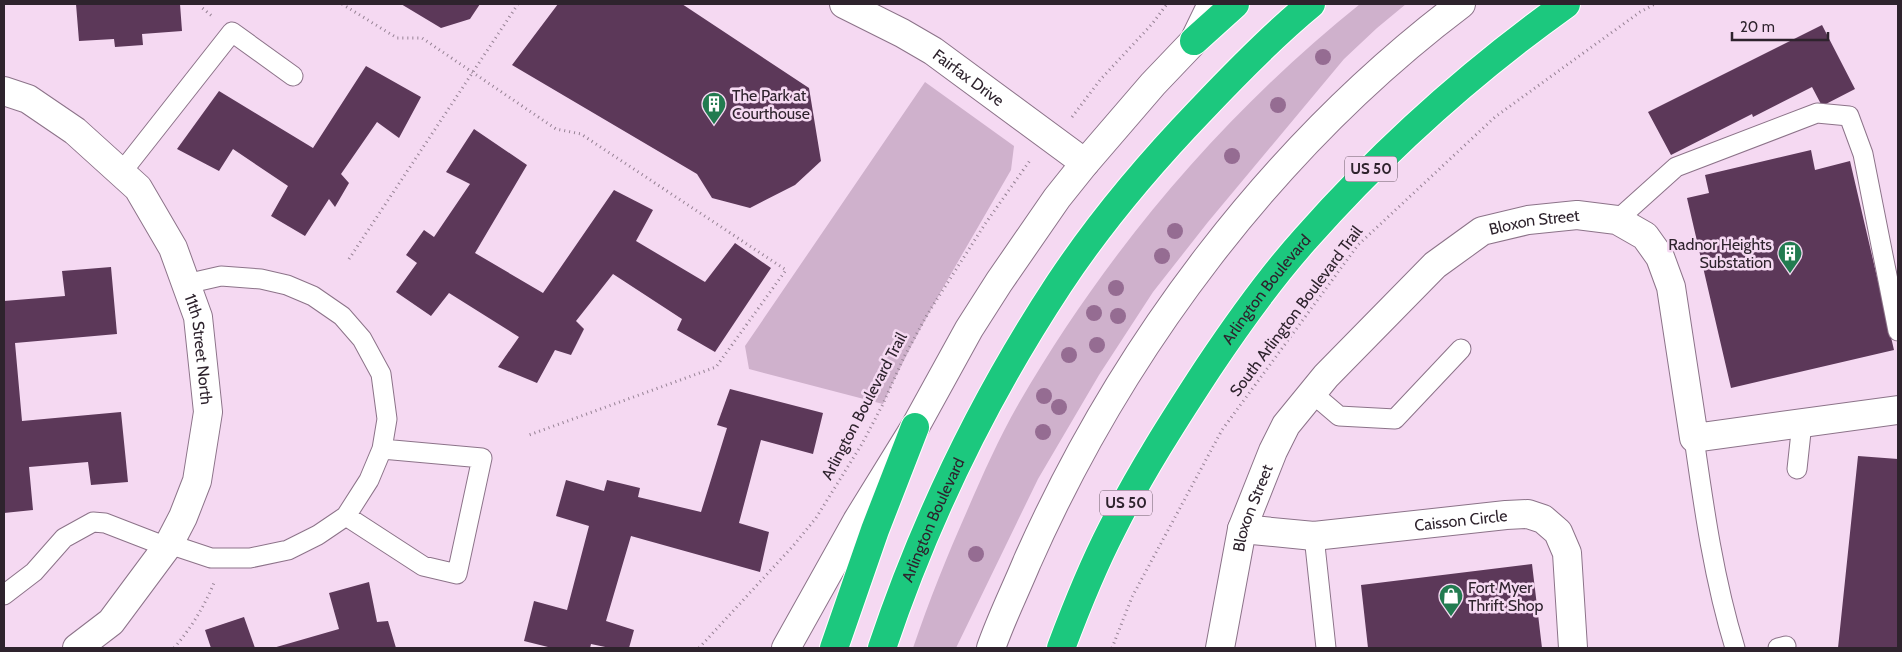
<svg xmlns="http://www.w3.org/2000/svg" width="1902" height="652" viewBox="0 0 1902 652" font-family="Cabin,sans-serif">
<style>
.green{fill:#cfb1cc}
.building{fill:#5c3859}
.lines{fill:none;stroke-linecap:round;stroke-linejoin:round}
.lane-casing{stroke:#8c7389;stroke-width:21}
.street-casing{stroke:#8c7389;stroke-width:30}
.secondary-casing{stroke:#8c7389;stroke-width:30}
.highway-casing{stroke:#fff;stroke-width:30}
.path{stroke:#968294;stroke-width:3;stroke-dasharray:1 4;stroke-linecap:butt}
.lane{stroke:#fff;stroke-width:19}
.street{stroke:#fff;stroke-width:28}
.secondary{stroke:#fff;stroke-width:28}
.highway{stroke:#1cc87e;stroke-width:28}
.tree{fill:#956c92}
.labels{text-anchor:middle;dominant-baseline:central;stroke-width:5;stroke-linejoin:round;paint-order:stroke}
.shield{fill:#f5d9f2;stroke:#6a5a68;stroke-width:1}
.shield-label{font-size:15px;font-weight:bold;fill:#2e232d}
.street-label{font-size:16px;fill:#2e232d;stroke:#f5d9f2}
.poi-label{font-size:16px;fill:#2e232d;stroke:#f5d9f2;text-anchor:start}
</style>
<rect width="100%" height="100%" fill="#f5d9f2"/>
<path class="green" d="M1360 4H1406L1377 28 1344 59 1208 222 1153 292 1099 375 1038 479 956 648H913C929 601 947 556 967 511 983 474 999 438 1019 403 1107 251 1223 114 1360 4Z
M925 82 1014 146 1011 170C967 247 920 323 883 404L749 369 745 346Z"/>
<path class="building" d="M76 4H180L182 31 142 34 143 45 115 47 114 39 79 41Z
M401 4H480L470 19 441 28Z
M558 4H682L809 88 821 161 795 185 750 208 712 198 697 174 512 65Z
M1822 25 1855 89 1822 106 1812 87 1753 117 1752 114 1671 155 1648 112Z
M366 66 421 97 399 138 377 122 341 174 349 183 335 207 329 199 305 236 271 216 288 186 233 149 219 171 177 149 219 91 313 148Z
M474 129 527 165 475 253 543 293 614 190 653 210 636 241 705 282 735 243 771 268 715 352 677 330 682 319 613 274 576 321 584 329 571 355 555 350 537 383 498 367 519 337 449 293 431 316 396 292 417 263 406 255 424 230 434 237 470 184 446 172Z
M1811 150 1815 170 1850 161 1894 350 1731 388 1687 198 1709 193 1705 175Z
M111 267 117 334 15 343 22 421 121 412 128 482 91 485 88 462 29 467 33 510 4 513V301L65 296 62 271Z
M730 389 823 413 813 454 761 440 739 523 769 532 760 572 631 536 606 621 634 630 629 648H610L591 644 590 648H552L524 641 534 601 567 610 589 526 556 516 566 480 604 491 607 480 640 488 638 497 701 512 727 428 717 425Z
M1858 456 1898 459V648H1838Z
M1532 564 1542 648H1368L1361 585Z
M369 582 377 622 388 621 396 648H273L339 629 329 593Z
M244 617 255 648H211L205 630Z"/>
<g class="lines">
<defs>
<path id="lane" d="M121 173 232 32 293 76
M1617 220 1676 167 1817 113 1849 116 1863 154 1898 331
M1312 393 1339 416 1395 419 1461 349
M1694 438C1704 509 1714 580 1735 648
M1797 469 1802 423
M346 516 423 566 457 574 482 458 382 449
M1314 536 1326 648
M169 544 211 558H250L288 550 318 535 346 516 369 480 382 449 387 419 381 374 362 339 342 316 313 296 287 285 261 279 221 276 186 284
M4 595 34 572 64 538 93 522 105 523 167 547
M1778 648 1786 646"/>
<g id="street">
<path id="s1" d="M4 91 28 99 75 131 138 188 173 248 198 317 208 412 197 481 183 517 169 544 111 622 77 648"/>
<path id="s2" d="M1242 529 1314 536 1506 515 1528 514 1543 519 1558 532 1567 553 1573 648"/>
<path id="s3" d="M1220 648 1242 529 1273 451 1286 425 1326 376 1435 265 1482 231 1528 220 1577 215 1617 220 1645 236 1660 257 1671 287 1694 438 1898 410"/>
</g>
<g id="secondary">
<path id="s4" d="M844 4 902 33 933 51 1085 163"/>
<path d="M786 648 857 521 915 427 969 329 999 282 1057 198 1085 163 1153 84 1194 41 1212 4"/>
<path d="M991 648C1001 619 1015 591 1027 562 1122 347 1273 146 1461 4"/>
</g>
<g id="highway">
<path d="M1194 41 1235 4"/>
<path d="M834 648 875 530 915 427"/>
<path id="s5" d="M882 648C925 520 984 398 1059 284 1100 222 1149 164 1201 110 1236 73 1272 36 1311 4"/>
<path id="s6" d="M1061 648C1076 608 1092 568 1112 529 1140 473 1174 420 1208 368 1238 323 1270 278 1306 238 1384 150 1471 72 1566 4"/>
</g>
</defs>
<use href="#lane" class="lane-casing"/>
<use href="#street" class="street-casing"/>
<use href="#secondary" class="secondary-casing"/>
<use href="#highway" class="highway-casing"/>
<path class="path" d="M201 4V7L212 16
M342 4 397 38H422L556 129 581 134 786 270 716 367 529 435
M1072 117 1100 80 1152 24 1167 4
M349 259 518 4
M174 648C191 628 204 607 214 583
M699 648 793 546 816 518 862 444 883 404 904 357 927 315 985 224 1031 159
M1112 648 1132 597 1222 430 1358 245 1495 117 1640 12 1655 4"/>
<use href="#lane" class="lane"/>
<use href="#street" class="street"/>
<use href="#secondary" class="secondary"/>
<use href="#highway" class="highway"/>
</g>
<g class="tree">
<circle cx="1323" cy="57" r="8"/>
<circle cx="1278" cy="105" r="8"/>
<circle cx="1232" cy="156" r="8"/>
<circle cx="1175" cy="231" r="8"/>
<circle cx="1162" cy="256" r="8"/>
<circle cx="1116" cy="288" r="8"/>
<circle cx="1094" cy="313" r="8"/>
<circle cx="1118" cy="316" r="8"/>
<circle cx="1097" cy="345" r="8"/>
<circle cx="1069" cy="355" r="8"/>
<circle cx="1044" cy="396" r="8"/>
<circle cx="1059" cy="407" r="8"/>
<circle cx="1043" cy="432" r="8"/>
<circle cx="976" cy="554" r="8"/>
</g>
<defs>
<symbol id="building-pin" viewBox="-11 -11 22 30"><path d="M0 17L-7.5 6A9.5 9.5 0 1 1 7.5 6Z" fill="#227b50" stroke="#f5d9f2"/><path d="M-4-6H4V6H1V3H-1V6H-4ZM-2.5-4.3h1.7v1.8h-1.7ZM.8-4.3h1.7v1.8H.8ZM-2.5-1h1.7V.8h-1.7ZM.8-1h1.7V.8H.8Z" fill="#fff"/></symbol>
<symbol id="shop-pin" viewBox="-11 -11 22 30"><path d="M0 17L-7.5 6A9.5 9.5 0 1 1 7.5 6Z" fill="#227b50" stroke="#f5d9f2"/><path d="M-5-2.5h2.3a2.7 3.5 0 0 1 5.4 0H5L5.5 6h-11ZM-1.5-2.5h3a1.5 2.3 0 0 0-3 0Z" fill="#fff"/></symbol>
</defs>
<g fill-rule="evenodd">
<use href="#building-pin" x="700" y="90" width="28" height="38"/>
<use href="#building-pin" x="1776" y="239" width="28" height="38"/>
<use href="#shop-pin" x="1437" y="582" width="28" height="38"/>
</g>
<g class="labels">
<g class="shield">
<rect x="1345" y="156.5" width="52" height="25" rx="4"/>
<rect x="1100" y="490.5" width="52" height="25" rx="4"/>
</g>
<g class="shield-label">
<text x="1371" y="169">US 50</text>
<text x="1126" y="503">US 50</text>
</g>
<g class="street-label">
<text stroke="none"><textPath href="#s4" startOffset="145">Fairfax Drive</textPath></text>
<text stroke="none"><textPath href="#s3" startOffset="564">Bloxon Street</textPath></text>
<text stroke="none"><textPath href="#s6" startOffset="415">Arlington Boulevard</textPath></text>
<text transform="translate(1296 311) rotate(-53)">South Arlington Boulevard Trail</text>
<text stroke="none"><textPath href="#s1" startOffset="342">11th Street North</textPath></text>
<text transform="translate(864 406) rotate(-62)">Arlington Boulevard Trail</text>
<text stroke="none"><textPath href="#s3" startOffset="144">Bloxon Street</textPath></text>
<text stroke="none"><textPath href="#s2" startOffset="220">Caisson Circle</textPath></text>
<text stroke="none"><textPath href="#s5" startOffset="138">Arlington Boulevard</textPath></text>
</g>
<g class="poi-label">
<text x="732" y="95">The Park at<tspan x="732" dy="18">Courthouse</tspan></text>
<text x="1772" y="244" text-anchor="end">Radnor Heights<tspan x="1772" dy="18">Substation</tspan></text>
<text x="1468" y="587">Fort Myer<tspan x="1468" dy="18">Thrift Shop</tspan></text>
</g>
</g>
<rect width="1902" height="652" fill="none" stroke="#2e232d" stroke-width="10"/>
<path d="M1732 32v8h96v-8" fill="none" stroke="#2e232d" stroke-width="2.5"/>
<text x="1740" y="32" font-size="15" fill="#2e232d" stroke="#f5d9f2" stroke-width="4" paint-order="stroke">20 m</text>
</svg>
